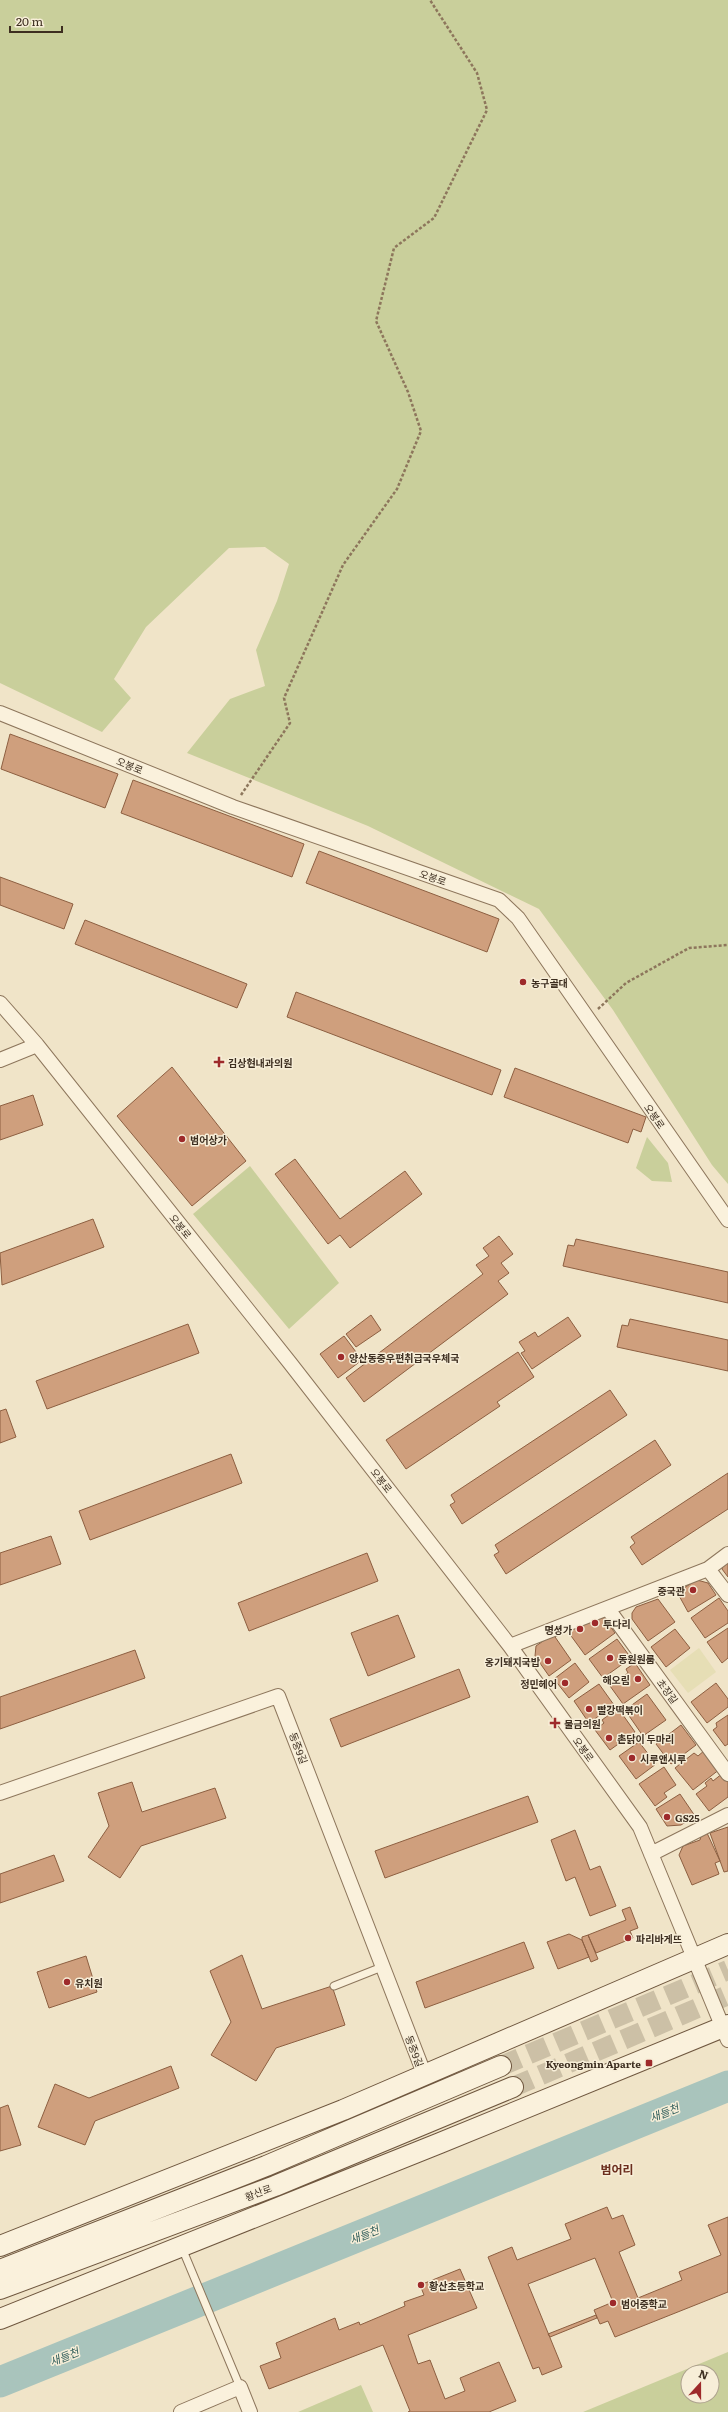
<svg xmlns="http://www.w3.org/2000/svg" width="728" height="2412" viewBox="0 0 728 2412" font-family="Literata,'Noto Sans KR',serif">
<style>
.farmland{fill:#e6deb5}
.green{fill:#c9cf9b;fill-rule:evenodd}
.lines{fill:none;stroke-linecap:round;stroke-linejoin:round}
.river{stroke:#a9c4bc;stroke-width:31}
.building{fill:#cf9f7d;stroke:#8d5f41}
.secondary-tunnel{stroke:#ccc0a6;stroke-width:20;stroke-dasharray:20 10;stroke-linecap:butt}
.lane-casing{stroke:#8d765c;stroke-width:9}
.street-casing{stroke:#8d765c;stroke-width:16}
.secondary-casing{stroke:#6f573f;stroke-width:22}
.path{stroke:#8d765c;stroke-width:2.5;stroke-dasharray:3 2;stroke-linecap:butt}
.lane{stroke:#faf1dc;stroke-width:7}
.street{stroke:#faf1dc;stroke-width:14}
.secondary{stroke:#faf1dc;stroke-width:20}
.poi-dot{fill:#9e2a2b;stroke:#f7eed8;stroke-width:1.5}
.labels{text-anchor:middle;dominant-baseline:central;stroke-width:3;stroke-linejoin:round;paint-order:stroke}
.street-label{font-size:10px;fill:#3d2e20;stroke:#f7eed8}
.poi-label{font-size:10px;font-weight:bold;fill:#3d2e20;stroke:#f7eed8;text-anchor:start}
.water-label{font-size:11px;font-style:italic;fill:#2f5d5a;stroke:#f7eed8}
.quarter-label{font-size:12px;font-weight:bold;fill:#6b2e1e;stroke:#f7eed8}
</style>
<rect width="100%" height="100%" fill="#f0e4c8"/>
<path class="farmland" d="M699 1648 716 1672 688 1693 670 1670Z"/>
<path class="green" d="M0 0H728V1184L712 1165 613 1010 539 909 368 826 187 753 230 699 265 686 256 650 277 601 289 564 265 547 229 548 146 627 114 679 131 698 102 732 0 683Z
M647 1137 668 1163 672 1182 652 1181 636 1168Z
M250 1166 339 1283 289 1329 193 1214Z
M728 2352V2412H583ZM688 2372H712V2396H688Z
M361 2385 373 2412H298Z"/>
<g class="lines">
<path class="river" d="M0 2382 728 2086"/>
</g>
<path class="building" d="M10 734 118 774 105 808 1 769Z
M133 780 304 844 292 877 121 813Z
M319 851 499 919 487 952 306 883Z
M0 877 73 904 64 929 0 905Z
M85 920 247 984 237 1008 75 944Z
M296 992 501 1070 492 1095 287 1017Z
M172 1067 246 1161 192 1206 117 1116Z
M515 1068 646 1117 641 1132 633 1129 628 1143 504 1097Z
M33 1095 43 1125 0 1140V1106Z
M295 1159 340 1219 405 1171 422 1194 350 1248 340 1235 328 1244 275 1174Z
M93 1219 104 1247 2 1285 0 1253Z
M499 1236 513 1254 501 1263 509 1273 498 1281 508 1294 364 1402 346 1378 483 1274 476 1265 489 1256 483 1248Z
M576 1239 728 1272V1303L563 1266 568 1245 574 1246Z
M371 1315 381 1330 356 1347 346 1334Z
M568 1317 581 1336 532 1369 521 1353 525 1351 519 1342 535 1332 538 1337Z
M630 1319 728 1340V1371L617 1347 622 1325 628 1326Z
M188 1324 199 1353 47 1409 36 1381Z
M344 1336 362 1360 338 1378 320 1354Z
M518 1352 534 1377 497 1402 500 1406 406 1469 386 1440Z
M610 1390 627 1415 462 1524 450 1505 455 1502 451 1495Z
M6 1409 16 1437 0 1443V1411Z
M655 1440 671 1465 506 1574 494 1555 499 1552 495 1545Z
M231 1454 242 1483 90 1540 79 1511Z
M728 1473V1509L642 1565 630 1547 635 1543 631 1537Z
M51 1536 61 1564 0 1585V1553Z
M367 1553 378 1581 249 1631 238 1603Z
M728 1559V1577L722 1569 723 1562Z
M697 1580 708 1583 716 1595 688 1612 677 1592Z
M719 1598 728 1611V1623L705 1638 691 1618Z
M658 1599 675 1622 648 1641 632 1619V1613L636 1607Z
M398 1615 415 1657 368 1676 351 1633Z
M595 1617 604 1618 615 1633 585 1655 566 1629Z
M728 1628V1658L722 1663 707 1642Z
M675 1629 690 1648 666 1667 651 1647Z
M553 1634 571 1660 549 1676 535 1656 536 1646Z
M617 1639 631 1658 603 1678 589 1659Z
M135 1650 145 1678 0 1729V1697Z
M575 1663 589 1682 569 1698 554 1679Z
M635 1663 650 1685 623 1704 610 1686 628 1673 626 1669Z
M459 1669 470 1697 341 1747 330 1719Z
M716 1683 728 1699V1707L707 1723 691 1702Z
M599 1684 614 1705 589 1723 574 1701Z
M647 1694 666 1720 643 1736 625 1710Z
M618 1708 635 1732 610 1750 595 1730 604 1723 602 1720Z
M728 1715V1744L725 1746 713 1730 717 1727 716 1723Z
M681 1725 696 1745 671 1764 656 1744Z
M639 1742 656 1764 636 1779 619 1756Z
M705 1750 720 1769 693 1790 675 1768 694 1753 698 1756Z
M664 1767 676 1785 664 1793 667 1797 655 1806 639 1784Z
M723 1773 728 1780V1797L709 1811 696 1794 707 1786 705 1783 711 1778 713 1781Z
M132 1782 142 1812 215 1788 226 1818 141 1846 120 1878 88 1857 109 1826 98 1793Z
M680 1794 695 1816 681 1825 667 1826 656 1809Z
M528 1796 538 1822 385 1878 375 1851Z
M728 1827V1871L724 1872 710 1833Z
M575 1830 590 1870 600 1866 616 1906 590 1916 575 1877 566 1881 551 1840Z
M707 1833 720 1861 715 1863 719 1874 692 1885 679 1855 683 1846 700 1840 701 1836Z
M54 1855 64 1881 0 1903V1874Z
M630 1907 638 1928 630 1931 633 1938 596 1953 588 1935 626 1920 622 1910Z
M569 1934 582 1940 589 1957 558 1969 547 1942Z
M588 1935 598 1959 591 1962 582 1940V1937Z
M524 1942 534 1968 425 2008 416 1982Z
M242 1955 262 2009 332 1986 345 2025 276 2048 256 2081 211 2055 231 2022 210 1971Z
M86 1956 97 1992 49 2008 37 1972Z
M171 2066 179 2088 95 2121 85 2145 38 2127 55 2084 89 2098Z
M8 2105 21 2145 0 2151V2108Z
M607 2207 612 2219 623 2215 635 2245 619 2252 638 2298 682 2280 679 2272 721 2255 708 2225 728 2217V2292L615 2337 608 2321 600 2324 594 2310 613 2302 595 2258 528 2284 562 2367 542 2375 539 2367 533 2369 488 2257 512 2247 517 2260 571 2239 565 2224Z
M460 2269 477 2308 408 2335 418 2364 430 2360 445 2399 465 2391 460 2378 499 2362 516 2401 489 2412H408L410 2411 383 2345 269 2389 260 2366 281 2358 276 2343 335 2318 339 2330 359 2322 360 2325 405 2306 404 2302 424 2295 420 2285Z
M596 2315 597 2318 550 2337 548 2334Z"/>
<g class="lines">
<path class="secondary-tunnel" d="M501 2066 728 1970
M513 2087 728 1995"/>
<defs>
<path id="lane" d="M334 1986 382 1967
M182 2248 240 2387"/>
<path id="street" d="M0 713 233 807 499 900 518 918 728 1220
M0 1003 37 1045 290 1363 510 1646 640 1827 728 2040
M0 1060 37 1045
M708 1569 728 1595
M608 1609 728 1774
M510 1646 708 1569 728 1554
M0 1793 278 1696 425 2076
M651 1854 728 1815
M181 2412 240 2387 250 2412"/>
<path id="secondary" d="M0 2246 343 2110 728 1944
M0 2270 266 2166 501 2066
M0 2289 275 2186 513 2087
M0 2319 440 2143 728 2025"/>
</defs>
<use href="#lane" class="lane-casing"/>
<use href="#street" class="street-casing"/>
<use href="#secondary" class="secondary-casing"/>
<path class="path" d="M241 795 290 723 284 698 343 565 397 489 421 431 408 392 376 321 394 248 434 218 487 110 477 73 430 0
M598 1009 626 983 689 948 728 945"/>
<use href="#lane" class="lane"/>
<use href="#street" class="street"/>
<use href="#secondary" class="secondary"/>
</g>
<g class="poi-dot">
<circle cx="523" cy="982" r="4"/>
<path d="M217 1056h4v4h4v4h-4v4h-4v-4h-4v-4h4z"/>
<circle cx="182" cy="1139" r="4"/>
<circle cx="341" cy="1357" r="4"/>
<circle cx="693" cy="1590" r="4"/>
<circle cx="595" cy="1623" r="4"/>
<circle cx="580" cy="1629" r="4"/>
<circle cx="610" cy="1658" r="4"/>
<circle cx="548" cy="1661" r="4"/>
<circle cx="638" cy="1679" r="4"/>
<circle cx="565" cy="1683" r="4"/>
<circle cx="589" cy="1709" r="4"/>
<path d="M553 1717h4v4h4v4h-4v4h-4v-4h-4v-4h4z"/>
<circle cx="609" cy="1738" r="4"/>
<circle cx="632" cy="1758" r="4"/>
<circle cx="667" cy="1817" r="4"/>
<circle cx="628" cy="1938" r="4"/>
<circle cx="67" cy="1982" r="4"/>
<rect x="645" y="2059" width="8" height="8" rx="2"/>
<circle cx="421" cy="2285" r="4"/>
<circle cx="613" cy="2303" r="4"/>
</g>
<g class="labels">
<g class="street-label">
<text transform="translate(130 765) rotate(22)">오봉로</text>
<text transform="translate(433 877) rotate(19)">오봉로</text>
<text transform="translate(655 1116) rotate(55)">오봉로</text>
<text transform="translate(181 1226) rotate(51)">오봉로</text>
<text transform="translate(382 1480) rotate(52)">오봉로</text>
<text transform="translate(668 1691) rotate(54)">초장길</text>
<text transform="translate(299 1748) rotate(69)">동중9길</text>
<text transform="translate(584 1749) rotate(54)">오봉로</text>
<text transform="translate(415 2051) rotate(69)">동중9길</text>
<text transform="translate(258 2192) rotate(-21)">황산로</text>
</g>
<g class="poi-label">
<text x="531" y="982">농구골대</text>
<text x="228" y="1062">김상현내과의원</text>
<text x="190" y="1139">범어상가</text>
<text x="349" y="1357">양산동중우편취급국우체국</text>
<text x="685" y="1590" text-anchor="end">중국관</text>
<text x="603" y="1623">투다리</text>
<text x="572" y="1629" text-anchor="end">명셩가</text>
<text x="618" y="1658">동원원룸</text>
<text x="540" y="1661" text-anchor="end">옹기돼지국밥</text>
<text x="630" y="1679" text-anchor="end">해오림</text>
<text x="557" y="1683" text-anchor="end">정민헤어</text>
<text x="597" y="1709">빨강떡볶이</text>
<text x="564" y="1723">물금의원</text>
<text x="617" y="1738">촌닭이 두마리</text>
<text x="640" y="1758">시루앤시루</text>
<text x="675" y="1817">GS25</text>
<text x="636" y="1938">파리바게뜨</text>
<text x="75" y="1982">유치원</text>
<text x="641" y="2063" text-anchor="end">Kyeongmin Aparte</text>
<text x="429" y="2285">황산초등학교</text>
<text x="621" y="2303">범어중학교</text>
</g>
<g class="water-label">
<text transform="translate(664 2112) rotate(-22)">새들천</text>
<text transform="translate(364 2234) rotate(-22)">새들천</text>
<text transform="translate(64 2356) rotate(-22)">새들천</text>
</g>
<g class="quarter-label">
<text x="617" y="2169">범어리</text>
</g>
</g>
<g transform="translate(700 2384) rotate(21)"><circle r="19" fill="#f7eed8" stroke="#ada18e"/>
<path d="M0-3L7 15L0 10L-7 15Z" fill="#9e2a2b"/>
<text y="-6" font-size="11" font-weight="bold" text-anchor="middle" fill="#3d2e20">N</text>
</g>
<path d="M10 26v6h52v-6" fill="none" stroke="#3d2e20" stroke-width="2"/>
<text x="16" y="26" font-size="12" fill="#3d2e20" stroke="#f7eed8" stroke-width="3" paint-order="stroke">20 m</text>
</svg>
